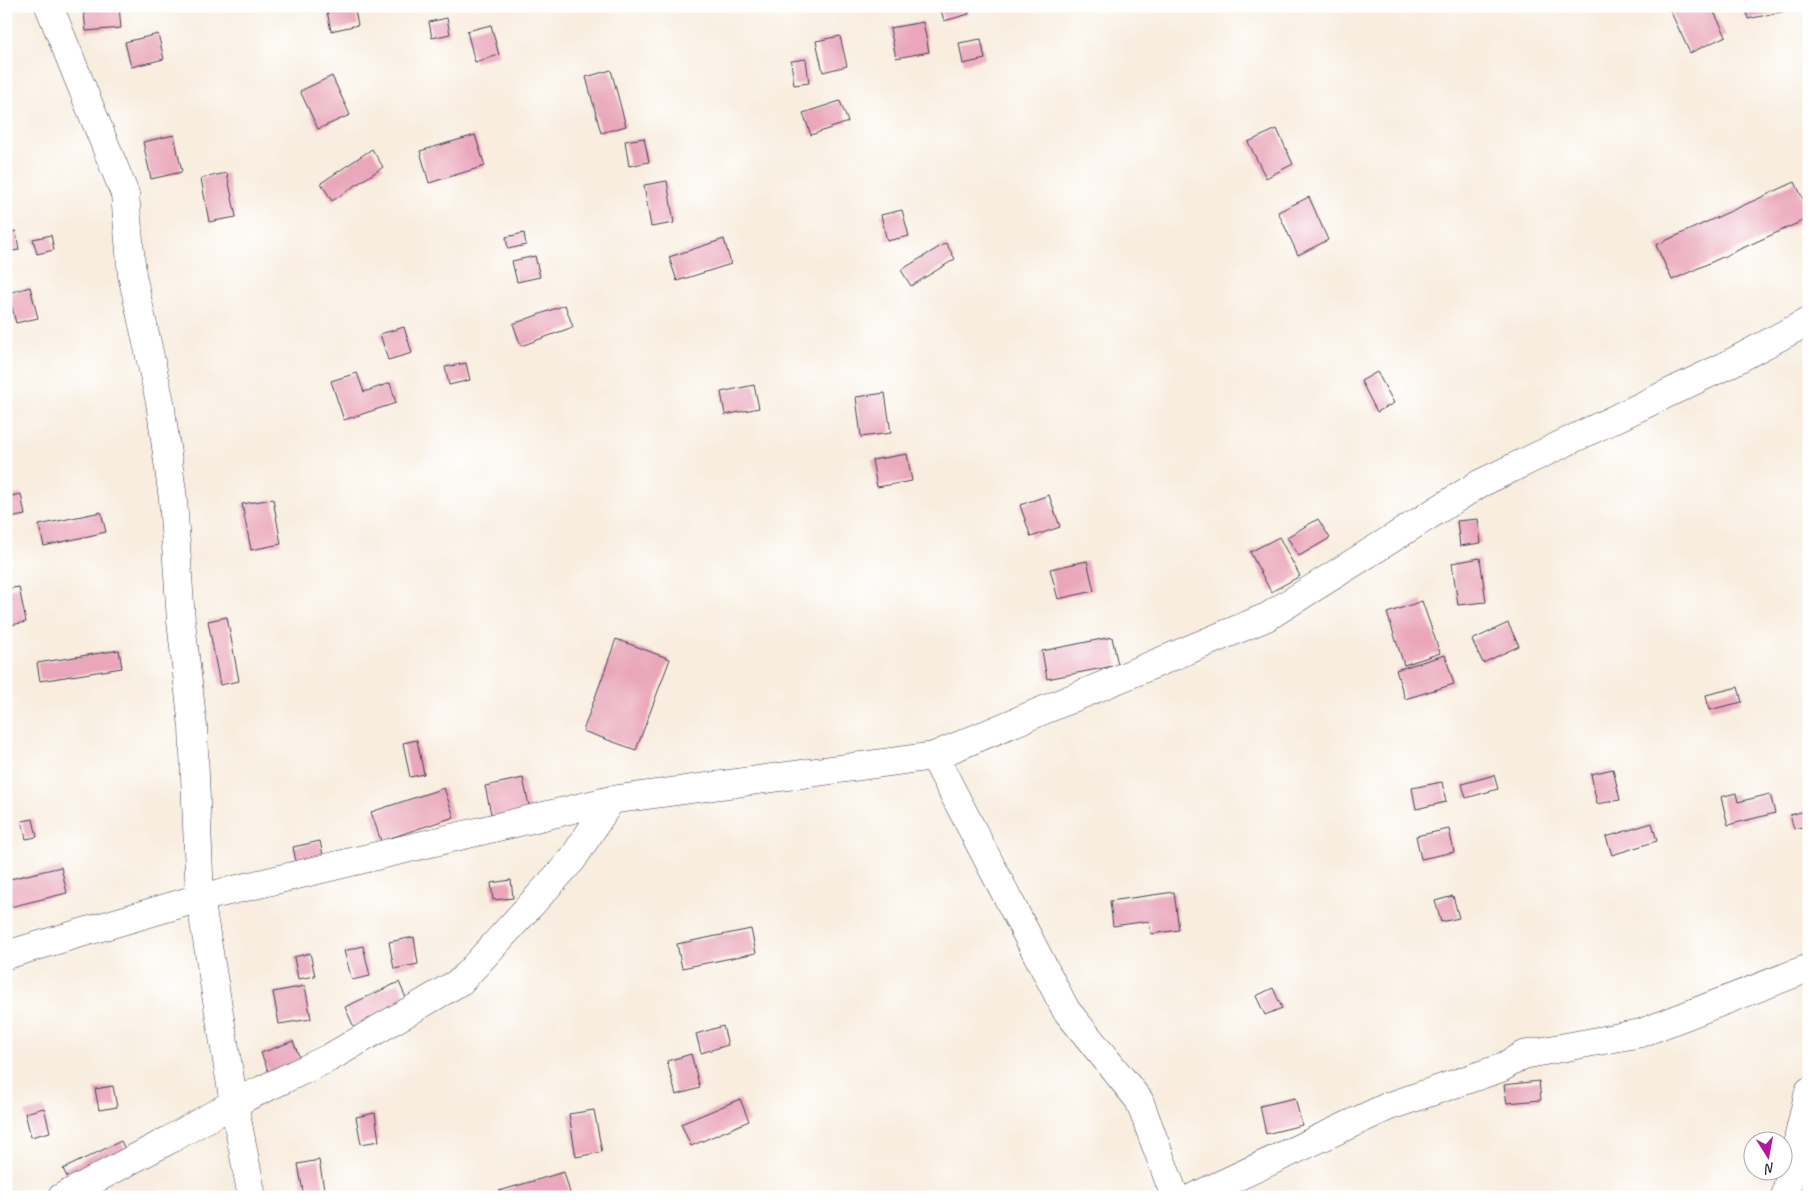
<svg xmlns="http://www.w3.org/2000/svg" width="1815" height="1203" viewBox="0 0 1815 1203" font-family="Caveat,sans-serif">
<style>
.building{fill:#eaa7bb}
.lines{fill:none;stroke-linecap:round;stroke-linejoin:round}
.minor-casing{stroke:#424053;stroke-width:29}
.minor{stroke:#fff;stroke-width:28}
</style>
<rect width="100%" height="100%" fill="#fff"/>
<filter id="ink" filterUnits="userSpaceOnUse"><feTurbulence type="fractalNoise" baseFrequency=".02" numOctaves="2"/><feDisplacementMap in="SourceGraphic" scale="10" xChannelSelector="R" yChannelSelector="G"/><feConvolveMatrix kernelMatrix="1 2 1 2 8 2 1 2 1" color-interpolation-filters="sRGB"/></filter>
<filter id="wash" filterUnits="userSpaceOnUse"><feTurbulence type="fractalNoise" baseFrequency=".0096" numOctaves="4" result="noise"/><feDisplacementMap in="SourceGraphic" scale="20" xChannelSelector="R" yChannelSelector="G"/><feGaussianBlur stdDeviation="1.12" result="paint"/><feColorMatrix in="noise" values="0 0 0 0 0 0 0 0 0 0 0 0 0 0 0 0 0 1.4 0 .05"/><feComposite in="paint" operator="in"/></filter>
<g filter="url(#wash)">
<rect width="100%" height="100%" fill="#f8edde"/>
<g id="blocks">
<path class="building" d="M83 6H119L121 28 86 31Z
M326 6H354L358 25 331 31Z
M940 6H967L969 14 944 21Z
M1668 6H1711L1726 36 1690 53Z
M1745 6H1804V7L1748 19Z
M447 18 450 34 432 38 429 22Z
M923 22 929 52 896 58 890 28Z
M491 25 499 55 475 62 467 31Z
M158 34 164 59 131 67 125 42Z
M840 36 847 66 823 72 816 41Z
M981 39 985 59 963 64 959 43Z
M806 59 809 83 794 85 791 61Z
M611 70 626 126 601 133 586 77Z
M332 76 350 115 318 129 300 91Z
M840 101 848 122 811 135 803 113Z
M1277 129 1293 164 1266 178 1248 142Z
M174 135 182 172 151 179 143 142Z
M475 135 485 166 429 183 420 151Z
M644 138 649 162 629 166 625 141Z
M372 149 383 167 332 201 321 183Z
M227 173 236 217 209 222 201 178Z
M667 181 674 223 651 227 644 185Z
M1795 182 1809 212V218L1672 280 1656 245Z
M1309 197 1328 240 1298 255 1278 212Z
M902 210 909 236 887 241 881 215Z
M16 231 19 250 6 252V233Z
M524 233 526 245 508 249 506 237Z
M51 235 54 250 37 254 33 239Z
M724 239 731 264 677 281 669 257Z
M946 243 955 259 911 286 901 270Z
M535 256 540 277 517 282 512 261Z
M30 287 38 318 16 323 8 293Z
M565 305 573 327 521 346 513 324Z
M404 327 412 353 388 360 380 334Z
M466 363 470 380 449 385 445 367Z
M1377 372 1394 403 1377 412 1361 381Z
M357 373 364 392 390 383 396 403 344 420 331 381Z
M754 385 759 408 725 415 721 392Z
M885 393 891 433 861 437 856 397Z
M907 454 912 481 877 487 872 460Z
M21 494 25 515 6 519V497Z
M1049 495 1060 527 1031 537 1020 505Z
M273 499 281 544 251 550 242 504Z
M101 512 106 532 44 546 39 525Z
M1318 519 1330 538 1299 556 1287 537Z
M1478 519 1481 543 1460 546 1457 521Z
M1279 537 1300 576 1271 592 1250 552Z
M1480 558 1486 602 1458 605 1452 563Z
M1087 561 1094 591 1058 599 1050 569Z
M19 587 26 622 6 626V589Z
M1422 601 1440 653 1404 665 1387 613Z
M227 617 239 681 220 685 208 621Z
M1508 623 1519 646 1483 663 1472 640Z
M1112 637 1118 665 1047 679 1042 651Z
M616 639 670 659 636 750 583 731Z
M119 650 122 668 40 681 37 663Z
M1445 655 1454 684 1405 699 1396 670Z
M1738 687 1742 702 1709 710 1706 695Z
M417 740 424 774 410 777 403 743Z
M1613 769 1620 800 1597 804 1591 774Z
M1494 775 1498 789 1466 798 1462 784Z
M523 778 531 815 493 823 485 786Z
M1442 782 1446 802 1416 809 1412 788Z
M444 788 454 817 381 841 371 812Z
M1736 793 1738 802 1770 794 1775 813 1728 825 1721 797Z
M1808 810 1809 825 1794 829 1790 815Z
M33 819 37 837 26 839 22 821Z
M1652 823 1657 841 1612 855 1606 837Z
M1449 829 1454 852 1421 859 1416 836Z
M320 841 325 865 298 871 293 847Z
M61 867 67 893 10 907 6 892V880Z
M511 880 513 898 493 900 491 883Z
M1174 892 1179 930 1151 934 1149 921 1113 926 1110 901Z
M1453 896 1459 918 1441 922 1435 901Z
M751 929 756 953 682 968 677 944Z
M414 937 418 964 394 969 389 942Z
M363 946 370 976 352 980 344 951Z
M310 953 315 976 298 979 294 957Z
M399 982 410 1007 356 1032 345 1007Z
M305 986 311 1019 279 1024 273 992Z
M1273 988 1282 1008 1265 1015 1256 996Z
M723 1026 728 1045 701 1053 696 1034Z
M293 1041 301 1061 269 1073 261 1053Z
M691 1054 700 1088 676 1095 667 1061Z
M1539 1081 1541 1100 1507 1103 1504 1085Z
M113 1086 117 1107 99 1110 95 1089Z
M1295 1098 1302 1125 1266 1134 1260 1106Z
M740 1099 749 1121 691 1146 681 1124Z
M44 1108 50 1132 31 1137 25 1113Z
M594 1110 602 1152 576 1157 569 1114Z
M375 1113 379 1141 361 1144 356 1117Z
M121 1141 130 1159 72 1186 63 1169Z
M319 1160 325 1195 304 1197 298 1164Z
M564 1172 571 1196 501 1197 499 1191Z"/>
</g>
</g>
<g filter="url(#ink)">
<use href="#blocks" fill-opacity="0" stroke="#424053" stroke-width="1"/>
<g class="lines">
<defs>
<path id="minor" d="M49 6 125 194 132 275 160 402 173 499 181 621 193 727 200 898 234 1103 252 1197
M6 955 200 898 611 800 934 756
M62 1197 169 1140 234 1103 329 1058 461 981 572 860 611 800
M1175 1197 1139 1100 1066 1010 934 756 1267 617 1479 484 1727 365 1809 321
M1194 1197 1387 1107 1501 1068 1523 1055 1641 1033 1809 968
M1785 1197 1809 1091"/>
</defs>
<use href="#minor" class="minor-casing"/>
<use href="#minor" class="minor"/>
</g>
</g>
<rect width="1815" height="1203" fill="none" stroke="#fff" stroke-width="25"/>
<g transform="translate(1768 1156) rotate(169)"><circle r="24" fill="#ffffff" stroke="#a7a7b1"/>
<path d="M0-4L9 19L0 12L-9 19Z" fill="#b5179e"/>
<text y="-8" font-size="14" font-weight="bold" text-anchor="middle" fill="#22223b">N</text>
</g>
</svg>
